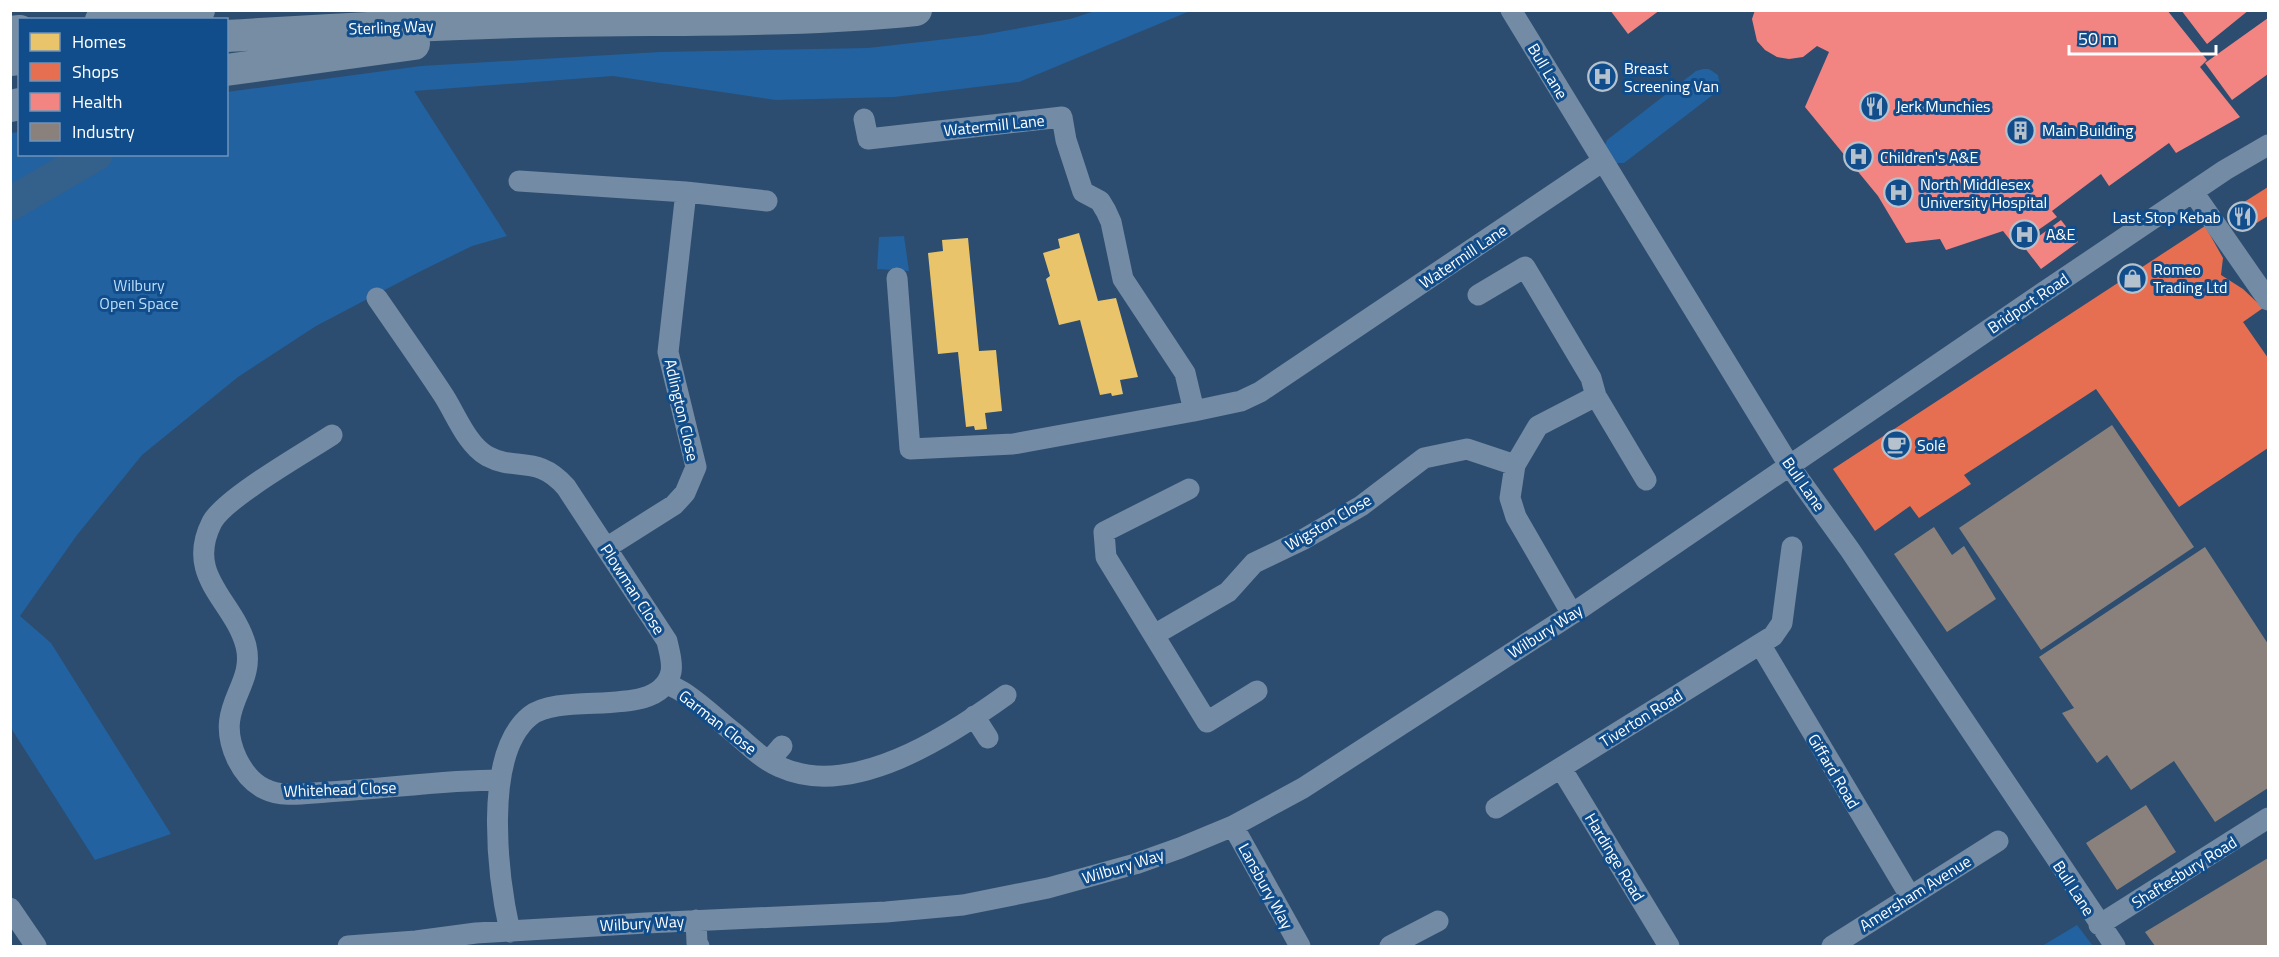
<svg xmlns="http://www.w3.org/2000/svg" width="2279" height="957" viewBox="0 0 2279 957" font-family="'Titillium Web',sans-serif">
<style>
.green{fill:#2262a0}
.homes{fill:#e9c46a}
.shops{fill:#e76f51}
.health{fill:#f28482}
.industry{fill:#8a817c}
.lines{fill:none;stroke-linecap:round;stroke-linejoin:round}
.river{stroke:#34608c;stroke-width:34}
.minor{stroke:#738ba4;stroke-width:21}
.highway{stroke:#778da3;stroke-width:32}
.labels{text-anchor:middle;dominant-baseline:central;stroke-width:6;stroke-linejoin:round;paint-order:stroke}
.street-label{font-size:16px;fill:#fff;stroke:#114d8a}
.poi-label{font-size:16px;fill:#fff;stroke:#114d8a;text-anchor:start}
.park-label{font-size:16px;fill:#bddefc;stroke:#114d8a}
</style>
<rect width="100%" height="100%" fill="#2c4d6f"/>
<path class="green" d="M1095 11H1190L1019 82 894 97 776 100 613 76 414 91 507 236 472 246 419 272 316 326 238 377 142 455 77 535 20 616 51 643 171 834 95 860 11 728V133L19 132 20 154H226L227 92 421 66 660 52 868 48 982 35 1070 19Z
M1703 69H1709L1718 75 1720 86 1714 94 1624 163H1615L1604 147 1607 140 1696 71Z
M904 236 909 271 877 269 879 237Z
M2077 925 2093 946H2042Z"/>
<path class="homes" d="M1079 233 1098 301 1116 298 1138 377 1120 380 1123 394 1112 396 1111 393 1100 395 1080 320 1059 325 1046 279 1050 276 1043 253 1060 248 1058 239Z
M968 238 979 351 996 350 1002 411 985 413 987 429 975 430 974 426 966 427 958 352 938 354 928 253 943 251 942 240Z"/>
<path class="shops" d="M2268 187V216L2255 224 2241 204Z
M2205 226 2223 258 2221 275 2243 289 2263 308 2243 322 2268 358V448L2179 507 2096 389 1964 475 1971 484 1919 518 1910 506 1875 531 1833 469Z"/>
<path class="health" d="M1610 10H1660L1628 34Z
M1755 10H2167L2207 60 2200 67 2240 117 2176 153 2169 143 2109 186 2101 174 2052 211 2057 217 2015 246 2003 231 1946 250 1940 239 1906 243 1878 196 1805 107 1829 52 1817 46 1803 57 1789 59 1777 57 1765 50 1757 41 1752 19Z
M2181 10H2249L2207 44Z
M2268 18V74L2232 100 2205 63Z
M2061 220 2078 242 2041 269 2024 247Z"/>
<path class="industry" d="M2112 425 2194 547 2041 650 1959 528Z
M1934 527 1952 555 1964 546 1996 599 1947 632 1894 554Z
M2205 547 2268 644V788L2215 822 2174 761 2131 790 2107 755 2097 763 2062 713 2074 708 2039 657Z
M2146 805 2176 852 2117 890 2086 843Z
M2268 858V946H2155L2145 932Z"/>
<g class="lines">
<path class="river" d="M10 204 96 154"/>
<path class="minor" d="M1511 10 1789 465 1850 550 2115 946
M864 119 868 139 1062 117 1066 140 1083 192 1100 201 1106 211 1111 222 1123 279 1185 373 1194 411 1241 401 1260 392 1603 161
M519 181 686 192 767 201
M2193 192 2268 300
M897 278 910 449 1013 444 1194 411
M1478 295 1525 267 1591 378 1596 396 1646 480
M377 298C399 330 421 361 442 393 455 412 466 444 487 456 517 472 537 454 566 487L667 641C669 651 673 662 671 672 660 721 563 690 530 716 482 755 498 878 510 932
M332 435C306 452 225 498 212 522 184 577 234 600 246 646 256 688 212 706 237 759 243 771 252 783 265 789 283 798 307 793 327 792 385 789 442 780 499 780
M1189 489 1104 532 1106 557 1207 722 1257 691
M606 548 674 505 685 493 696 467 668 352 686 192
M1572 614 1516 517 1510 498 1515 465 1538 426 1596 396
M1154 635 1228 592 1254 563 1304 539 1361 506 1424 458 1467 449 1515 465
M1760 644 1910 896
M666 683C673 687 680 690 686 694 702 705 717 719 733 732 748 744 761 759 780 767 852 800 949 736 1006 695
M974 716 988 738
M769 761 782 746
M1561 768 1669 946
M1496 808 1773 636 1782 623 1792 547
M1233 826 1300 946
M10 908 36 946
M696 920 697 943 699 946
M2099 925 2268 818
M348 946 416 941 476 933 646 923 886 912 963 905 1048 888 1135 864 1180 848 1233 826 1303 788 1572 614 2041 294 2225 170 2268 145
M1390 946 1438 921
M1832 946 1998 841"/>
<path class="highway" d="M101 20 199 10
M10 32 20 31
M226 36C338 29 450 23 562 21 680 19 798 22 916 10
M10 60 20 59
M226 70 414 44
M10 106 20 104"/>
</g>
<defs>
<symbol id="hospital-ring" viewBox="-11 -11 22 22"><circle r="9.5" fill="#114d8a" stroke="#b5c1cd" stroke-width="1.5"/><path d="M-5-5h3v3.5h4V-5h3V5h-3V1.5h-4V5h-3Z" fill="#b5c1cd"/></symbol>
<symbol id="restaurant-ring" viewBox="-11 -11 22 22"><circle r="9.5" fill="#114d8a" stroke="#b5c1cd" stroke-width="1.5"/><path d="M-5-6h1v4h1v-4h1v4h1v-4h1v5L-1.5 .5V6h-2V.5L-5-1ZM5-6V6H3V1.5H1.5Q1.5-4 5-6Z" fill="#b5c1cd"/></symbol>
<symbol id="building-ring" viewBox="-11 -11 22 22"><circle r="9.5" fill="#114d8a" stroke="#b5c1cd" stroke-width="1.5"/><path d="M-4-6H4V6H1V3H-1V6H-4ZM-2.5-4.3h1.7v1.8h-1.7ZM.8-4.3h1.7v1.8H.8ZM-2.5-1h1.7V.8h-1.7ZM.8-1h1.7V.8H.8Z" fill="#b5c1cd"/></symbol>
<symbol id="shop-ring" viewBox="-11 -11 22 22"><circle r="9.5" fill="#114d8a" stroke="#b5c1cd" stroke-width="1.5"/><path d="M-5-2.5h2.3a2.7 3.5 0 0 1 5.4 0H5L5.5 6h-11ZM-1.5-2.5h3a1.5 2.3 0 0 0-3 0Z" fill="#b5c1cd"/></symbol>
<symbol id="cafe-ring" viewBox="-11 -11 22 22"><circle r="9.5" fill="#114d8a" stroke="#b5c1cd" stroke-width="1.5"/><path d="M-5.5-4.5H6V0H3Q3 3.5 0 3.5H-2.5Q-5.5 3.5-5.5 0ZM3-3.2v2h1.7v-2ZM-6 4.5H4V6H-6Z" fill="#b5c1cd"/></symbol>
</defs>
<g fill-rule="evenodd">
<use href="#hospital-ring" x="1586" y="60" width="33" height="33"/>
<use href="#restaurant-ring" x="1858" y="90" width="33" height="33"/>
<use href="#building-ring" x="2004" y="114" width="33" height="33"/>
<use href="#hospital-ring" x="1842" y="140" width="33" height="33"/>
<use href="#hospital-ring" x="1882" y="176" width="33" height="33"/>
<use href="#restaurant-ring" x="2226" y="200" width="33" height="33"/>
<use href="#hospital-ring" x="2008" y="218" width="33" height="33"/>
<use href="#shop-ring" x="2116" y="262" width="33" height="33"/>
<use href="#cafe-ring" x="1880" y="428" width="33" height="33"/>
</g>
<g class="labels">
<g class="street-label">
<text transform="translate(391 27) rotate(-2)">Sterling Way</text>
<text transform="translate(1548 71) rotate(59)">Bull Lane</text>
<text transform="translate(994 125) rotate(-6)">Watermill Lane</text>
<text transform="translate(1463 256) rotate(-34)">Watermill Lane</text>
<text transform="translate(2028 303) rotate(-34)">Bridport Road</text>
<text transform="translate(682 410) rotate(77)">Adlington Close</text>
<text transform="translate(1804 484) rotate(55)">Bull Lane</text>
<text transform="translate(1328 522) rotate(-30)">Wigston Close</text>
<text transform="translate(633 589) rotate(57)">Plowman Close</text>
<text transform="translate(1545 631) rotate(-33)">Wilbury Way</text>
<text transform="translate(1641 718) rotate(-32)">Tiverton Road</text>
<text transform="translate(718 722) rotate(38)">Garman Close</text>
<text transform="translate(1834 771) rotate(59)">Giffard Road</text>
<text transform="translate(340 789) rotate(-2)">Whitehead Close</text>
<text transform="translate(1615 857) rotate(59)">Hardinge Road</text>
<text transform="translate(1123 866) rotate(-17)">Wilbury Way</text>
<text transform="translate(2184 872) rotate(-32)">Shaftesbury Road</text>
<text transform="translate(1266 886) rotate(61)">Lansbury Way</text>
<text transform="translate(2074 888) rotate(57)">Bull Lane</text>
<text transform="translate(1915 893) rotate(-32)">Amersham Avenue</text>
<text transform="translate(642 923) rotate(-3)">Wilbury Way</text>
</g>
<g class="poi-label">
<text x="1624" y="68">Breast<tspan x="1624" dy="18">Screening Van</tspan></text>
<text x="1896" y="106">Jerk Munchies</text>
<text x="2042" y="130">Main Building</text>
<text x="1880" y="157">Children's A&amp;E</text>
<text x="1920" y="184">North Middlesex<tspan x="1920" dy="18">University Hospital</tspan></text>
<text x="2221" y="217" text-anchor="end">Last Stop Kebab</text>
<text x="2046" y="234">A&amp;E</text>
<text x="2153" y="269">Romeo<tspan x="2153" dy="18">Trading Ltd</tspan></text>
<text x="1917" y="445">Solé</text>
</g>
<g class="park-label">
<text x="139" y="285">Wilbury<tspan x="139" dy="18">Open Space</tspan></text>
</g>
</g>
<rect width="2279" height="957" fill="none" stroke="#ffffff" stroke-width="24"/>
<rect x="18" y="18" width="210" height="138" fill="#114d8a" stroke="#7094b9" stroke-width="1.5"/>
<rect x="30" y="33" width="30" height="18" fill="#e9c46a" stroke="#7094b9" stroke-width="1.5"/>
<text x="72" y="48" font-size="18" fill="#ffffff">Homes</text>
<rect x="30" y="63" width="30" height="18" fill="#e76f51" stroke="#7094b9" stroke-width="1.5"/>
<text x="72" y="78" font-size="18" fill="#ffffff">Shops</text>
<rect x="30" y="93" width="30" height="18" fill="#f28482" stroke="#7094b9" stroke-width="1.5"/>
<text x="72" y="108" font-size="18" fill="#ffffff">Health</text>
<rect x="30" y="123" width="30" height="18" fill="#8a817c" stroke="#7094b9" stroke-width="1.5"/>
<text x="72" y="138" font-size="18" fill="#ffffff">Industry</text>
<path d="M2069 45v9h147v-9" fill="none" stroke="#ffffff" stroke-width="3"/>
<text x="2078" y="45" font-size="18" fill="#ffffff" stroke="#114d8a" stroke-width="4.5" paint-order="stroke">50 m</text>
</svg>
